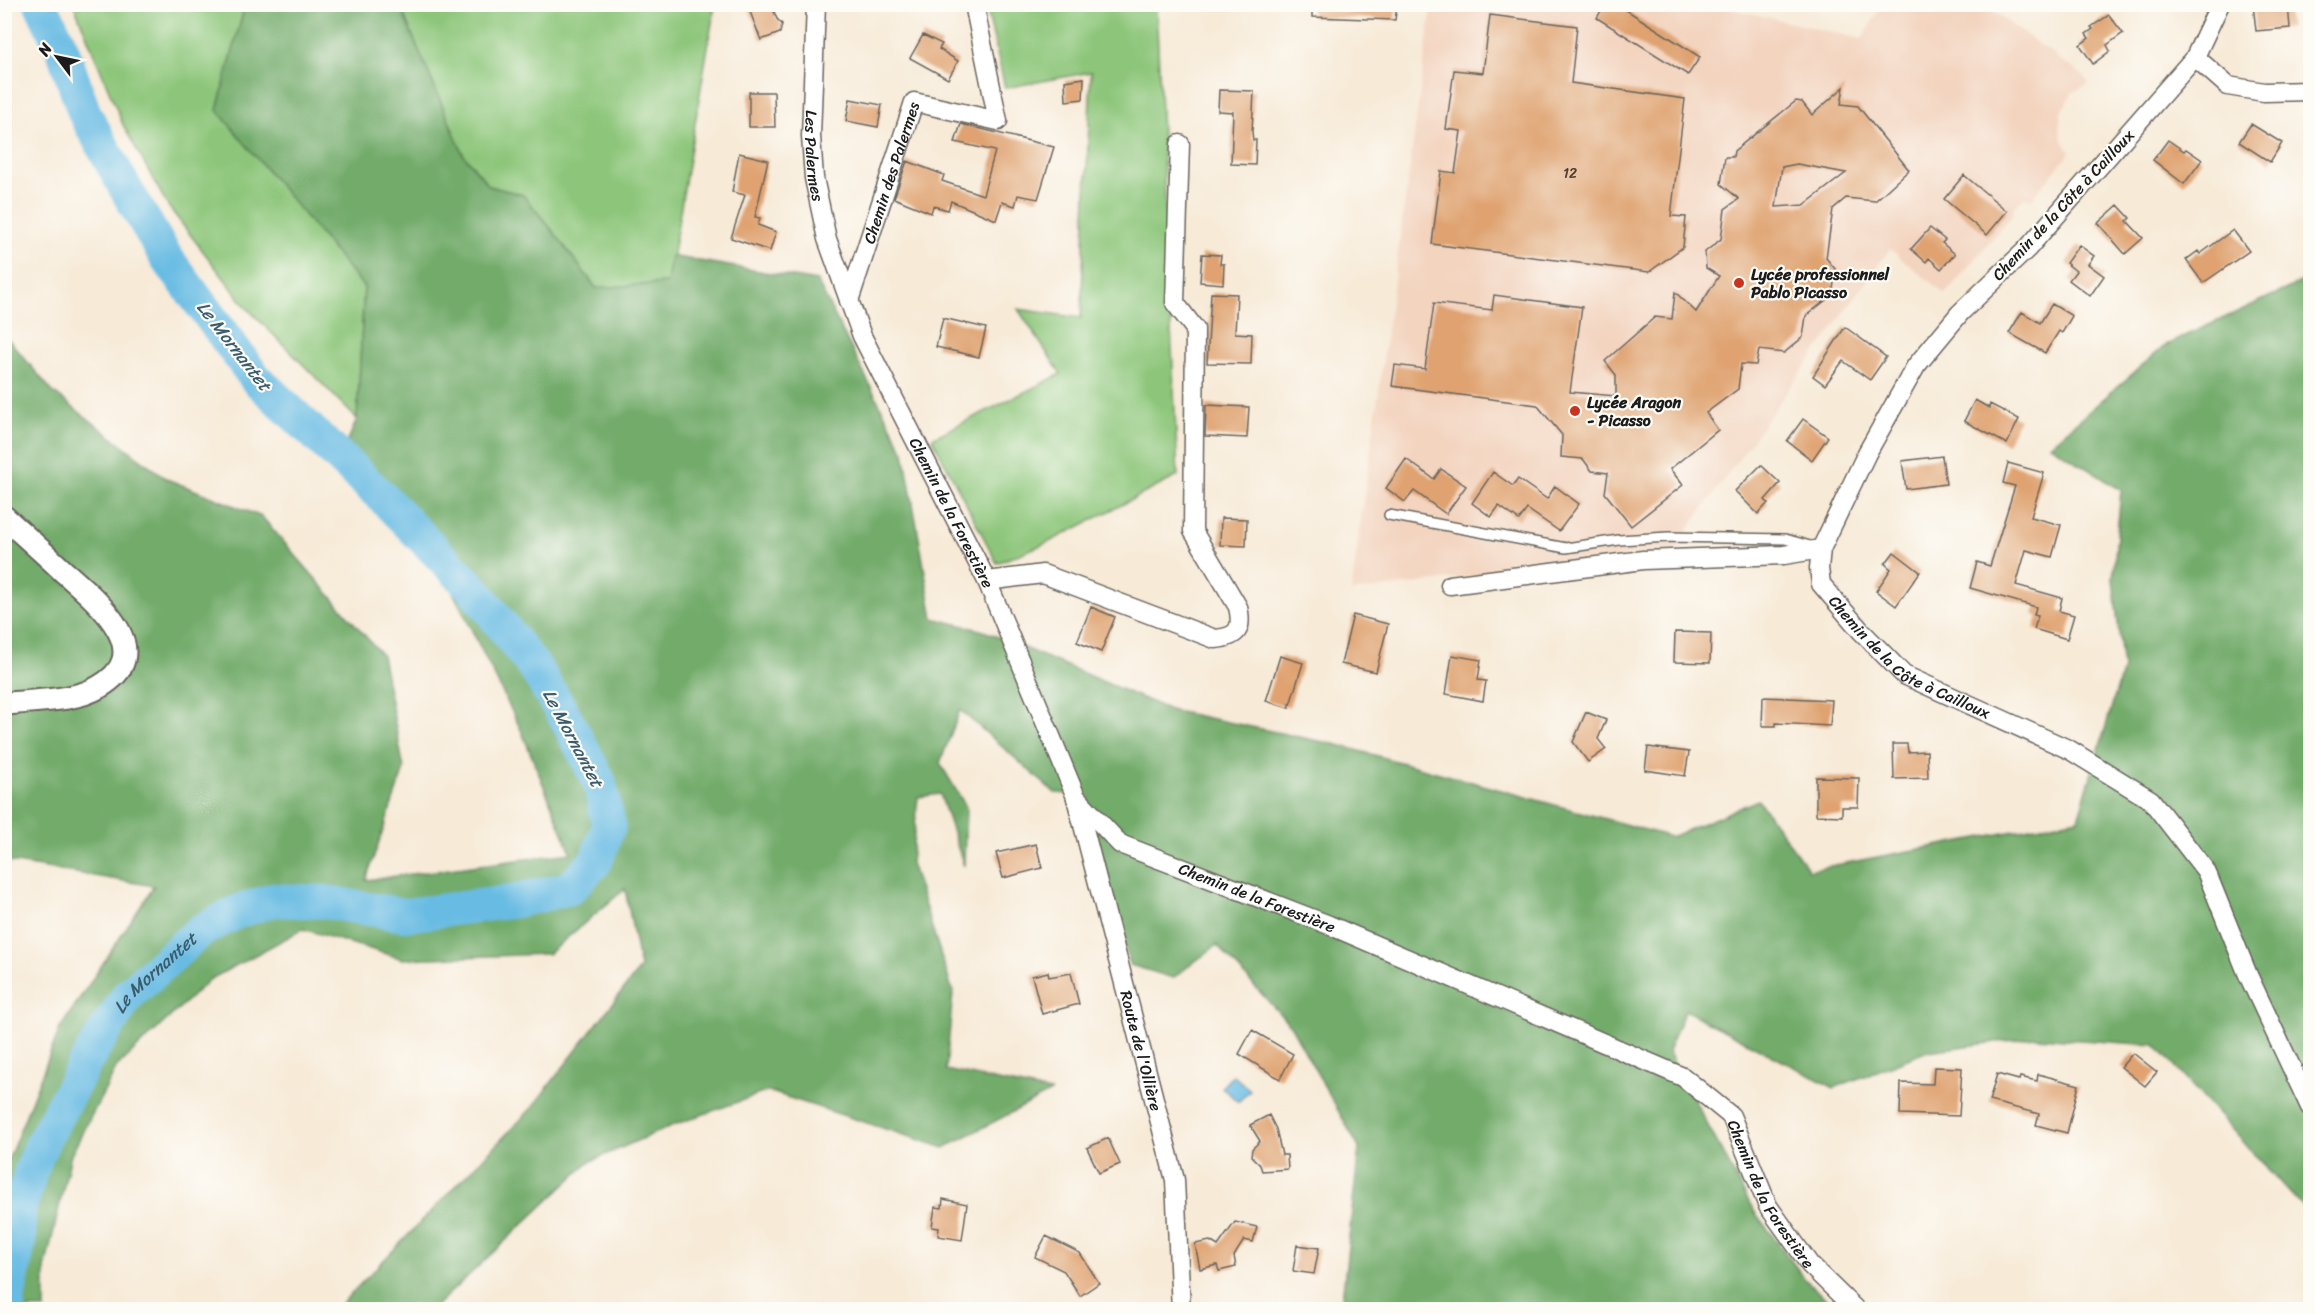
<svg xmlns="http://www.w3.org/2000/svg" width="2315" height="1314" viewBox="0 0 2315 1314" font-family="Sriracha,sans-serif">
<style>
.built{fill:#f3d4bf}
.green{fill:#8dc67a;stroke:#54714b;stroke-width:1.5}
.forest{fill:#72ab6a;stroke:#476443;stroke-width:1.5}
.water{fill:#67bbe3;stroke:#426c80;stroke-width:1.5}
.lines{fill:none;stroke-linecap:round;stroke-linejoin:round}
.river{stroke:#67bbe3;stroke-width:34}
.building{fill:#dfa270;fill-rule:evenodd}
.service-casing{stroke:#69645d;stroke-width:12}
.minor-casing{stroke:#69645d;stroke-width:21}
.tertiary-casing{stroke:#69645d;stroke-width:26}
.service{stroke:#fff;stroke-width:9}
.minor{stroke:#fff;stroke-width:18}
.tertiary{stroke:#fff;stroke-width:22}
.poi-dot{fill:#c8321e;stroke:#fdfcf7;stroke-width:2}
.labels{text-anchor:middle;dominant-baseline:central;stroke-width:4.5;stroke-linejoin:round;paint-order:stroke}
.number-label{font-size:14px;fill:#4d3e31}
.street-label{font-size:16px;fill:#1c1c1c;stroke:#fdfcf7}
.poi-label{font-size:16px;font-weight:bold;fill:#1c1c1c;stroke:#fdfcf7;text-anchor:start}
.water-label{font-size:18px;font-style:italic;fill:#3a5c6c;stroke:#fdfcf7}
</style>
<rect width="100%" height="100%" fill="#fdfcf7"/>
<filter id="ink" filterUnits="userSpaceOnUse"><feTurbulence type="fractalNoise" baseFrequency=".0167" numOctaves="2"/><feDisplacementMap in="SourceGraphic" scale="12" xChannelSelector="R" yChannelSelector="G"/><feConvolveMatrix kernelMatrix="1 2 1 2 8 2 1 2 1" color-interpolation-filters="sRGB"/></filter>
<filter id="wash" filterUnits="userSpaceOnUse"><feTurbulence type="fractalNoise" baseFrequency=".008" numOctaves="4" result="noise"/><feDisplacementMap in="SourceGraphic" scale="24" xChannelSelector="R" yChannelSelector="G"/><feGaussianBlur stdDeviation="1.35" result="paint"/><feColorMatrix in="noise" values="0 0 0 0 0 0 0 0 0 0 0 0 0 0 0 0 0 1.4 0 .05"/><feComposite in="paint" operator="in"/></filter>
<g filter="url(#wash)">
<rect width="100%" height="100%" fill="#f7ead7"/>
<path class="built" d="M1432 5H1715L1862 39 1882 5H1984L2085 77 2089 84 2072 93 2061 112 2059 127 2062 139 2070 152 2031 200 2025 196 2012 211 2014 213 1945 294 1890 249 1689 528 1680 549 1351 592Z"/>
<path class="green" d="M407 4 715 5 668 283 596 288 553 231 523 195 489 186 463 154 403 13Z
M74 5H245L218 110 364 287 357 419 247 308 168 206 123 125Z
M986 5H1156L1178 476 1049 542 997 563 932 438 1061 374 1018 309 1081 318 1091 72 1005 88Z"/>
<path class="forest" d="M245 5H407L403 13 463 154 489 186 523 195 553 231 596 288 667 283 671 256 817 281 904 452 933 618 984 631 1170 710 1338 745 1671 837 1758 800 1809 870 2078 819 2123 669 2113 579 2121 490 2050 445 2166 345 2310 278V1215L2155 1045 2035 1037 1928 1051 1834 1088 1685 1010 1668 1051 1754 1211 1805 1279 1837 1309H1341L1359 1148 1290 1025 1217 945 1173 978 1130 965 1097 843 1088 795 1055 793 960 710 940 763 966 807 964 866 940 794 918 797 911 863 953 992 946 1070 1051 1092 944 1148 768 1091 671 1126 589 1162 433 1309H336L530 1110 640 968 625 889 548 954 403 959 303 929 209 980 117 1067 71 1155 45 1269V1309H5V1168L60 1028 154 886 5 861 4 334 53 392 167 479 262 517 382 655 404 769 366 880 571 853 521 730 450 586 369 503 334 473 357 419 364 287 217 110Z"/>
<path class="water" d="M1233 1075 1250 1090 1238 1102 1222 1087Z"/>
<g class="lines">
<path class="river" id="s1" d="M8 1310 7 1304 19 1241V1210L31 1171 43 1141 88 1058 128 995 200 931 237 912 273 900 326 902 405 915 517 901 570 888 596 861 609 825 599 781 567 720 535 668 477 593 383 498 256 379 166 257 124 186 84 112 63 51 41 4"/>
</g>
<g id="blocks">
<path class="building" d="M747 4H771L777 19 782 24 780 33 761 40Z
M1312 4H1397L1395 20 1312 17Z
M1605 4H1617L1700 57 1688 75 1597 18Z
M2253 4H2288L2290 28 2256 31Z
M1490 15 1577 26 1571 83 1685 99 1671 216 1686 217 1683 247 1649 272 1432 244 1441 171 1455 173 1461 131 1446 129 1454 70 1483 73Z
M2109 15 2123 33 2107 45 2110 51 2093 64 2080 45 2089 38 2086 34 2093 29 2091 27Z
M923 35 942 44 939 49 958 61 948 79 910 58Z
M1084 78 1083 99 1066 101 1065 81Z
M1844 87 1841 104 1858 106 1909 170 1875 201 1846 198 1833 209 1826 258 1836 270 1832 295 1806 316 1803 337 1784 353 1759 350 1756 365 1741 364 1738 389 1706 413 1718 430 1670 469 1683 485 1631 526 1605 493 1608 473 1592 471 1583 459 1561 457 1562 435 1537 405 1392 386 1395 365 1425 369 1434 303 1492 310 1494 295 1582 307 1570 392 1616 396V375L1605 361 1655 317 1672 319 1675 292 1696 312 1719 276 1706 268 1705 252 1721 239 1725 209 1739 199 1721 184 1725 157H1733L1734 151 1796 101 1802 102 1812 115ZM1797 164 1846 173 1804 205 1776 207 1782 167Z
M1219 90 1254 91 1252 132 1253 140H1256L1255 165 1231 164 1233 112 1218 111Z
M749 92H774L775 127H749Z
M850 99 882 105 878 127 846 121Z
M961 124 1054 147 1038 199 1018 195 1015 206 1002 202 996 220 951 201 948 210 933 206 931 213 894 198 907 161 944 175 942 181 983 195 995 151 955 142Z
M2251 124 2282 143 2270 162 2239 142Z
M2168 140 2184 151 2186 149 2202 160 2184 184 2153 160Z
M739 153 768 160 755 217 760 218 758 225 776 232 770 251 731 238 745 195 732 192Z
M1964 175 2007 211 1987 235 1944 199Z
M2118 205 2130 218 2127 221 2143 238 2125 254 2098 223Z
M1930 228 1945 240 1942 243 1955 254 1941 269 1929 258 1926 262 1911 249Z
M2233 230 2249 251 2203 283 2186 260 2198 251 2200 254Z
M2079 245 2094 256 2088 264 2104 276 2090 296 2069 280 2076 271 2066 263Z
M1202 254 1221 255 1220 264H1224L1223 284 1200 282Z
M1211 293 1237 294 1235 333 1252 334 1251 364 1207 363Z
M2052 304 2072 316 2062 333 2059 331 2045 353 2009 333 2022 312 2040 323Z
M943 318 986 328 979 357 936 347Z
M1845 327 1886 357 1870 380 1843 361 1825 385 1813 376Z
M1975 400 1989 408 1990 404 2019 419 2007 444 1964 421Z
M1206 405 1249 407 1247 438 1205 436Z
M1803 419 1828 437 1812 460 1787 441Z
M1942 456 1946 484 1906 489 1902 461Z
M1406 459 1434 479 1441 469 1466 486 1446 514 1414 491 1405 502 1386 488Z
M2008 463 2044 473 2031 517 2061 525 2052 557 2026 550 2016 585 2062 598 2059 611 2074 615 2067 639 2034 629 2038 616 2034 615 2036 607 1970 588 1977 562 1990 566 2015 486 2003 483Z
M1761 465 1780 483 1765 500 1768 503 1758 514 1735 491Z
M1493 472 1513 486 1518 479 1547 499 1555 486 1579 504 1559 531 1527 509 1519 520 1499 506 1491 517 1472 503Z
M1221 518 1247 519 1246 546 1220 545Z
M1894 552 1920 572 1896 606 1876 591 1891 569 1885 564Z
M1091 607 1115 617 1101 652 1077 642Z
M1353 615 1388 624 1376 672 1341 664Z
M1675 632 1711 633 1710 663 1674 662Z
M1452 655 1481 660 1478 680 1486 681 1483 701 1446 694Z
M1280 656 1303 663 1289 708 1266 701Z
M1763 697 1832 700 1830 726 1776 723V726H1762Z
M1586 712 1606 720 1598 739 1606 749 1588 762 1573 742Z
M1893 744H1907L1908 752 1927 751 1928 778 1894 779Z
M1648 747 1689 752 1685 776 1645 770Z
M1816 777 1859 778 1858 807H1842V816L1816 815Z
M1036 844 1042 868 1003 878 996 853Z
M1048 972 1049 977 1071 973 1079 1004 1042 1014 1032 976Z
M1252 1030 1293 1054 1280 1079 1239 1054Z
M2133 1053 2157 1072 2145 1086 2121 1067Z
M1934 1067 1962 1068 1959 1116 1900 1114 1901 1083 1933 1084Z
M1997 1074 2019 1080 2020 1077 2037 1081 2038 1074 2079 1085 2067 1133 2036 1125 2039 1114 1989 1101Z
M1269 1115 1276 1129 1282 1155H1287L1288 1169 1262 1171 1260 1165 1251 1156 1252 1149 1260 1141 1250 1125Z
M1108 1138 1120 1164 1099 1173 1087 1148Z
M943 1199 967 1204 962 1240 938 1236 939 1228 932 1227 935 1207 942 1208Z
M1235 1222 1257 1227 1253 1242 1244 1240 1234 1256 1236 1267 1219 1271 1217 1265 1200 1269 1195 1244 1210 1241 1218 1246Z
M1046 1236 1080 1253 1099 1283 1080 1296 1064 1271 1035 1257Z
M1297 1245 1319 1248 1314 1274 1293 1271Z"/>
</g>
</g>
<g filter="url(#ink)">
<use href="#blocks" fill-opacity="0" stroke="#69645d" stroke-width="1.5"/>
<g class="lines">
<defs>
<path id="service" d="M1389 515 1566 548 1619 540 1668 537 1785 539 1810 546"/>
<g id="minor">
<path id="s2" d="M816 4 811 136 814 178 827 239 862 336 987 581 1076 797 1120 844 1329 925 1683 1077 1731 1116 1768 1206 1810 1265 1856 1310"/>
<path id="s3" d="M2220 4 2195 57 2027 249 1960 313 1916 366 1867 453 1821 549 1819 568 1821 584 1861 631 1904 675 2070 750 2151 800 2206 871 2248 975 2310 1107"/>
<path d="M2195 57 2228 86 2264 92 2310 91"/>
<path id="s4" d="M849 301 914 102 998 121 974 4"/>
<path d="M987 581 1043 574 1215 639C1238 637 1243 629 1238 607L1193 531 1195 329 1175 303 1180 144"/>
<path d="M1450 585 1643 560 1784 555 1821 549"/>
<path id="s5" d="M1076 798 1175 1180 1181 1310"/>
</g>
<path id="tertiary" d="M4 517C24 535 43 552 62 570 92 597 162 651 99 687 73 702 34 700 4 704"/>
</defs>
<use href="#service" class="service-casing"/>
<use href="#minor" class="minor-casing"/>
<use href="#tertiary" class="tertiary-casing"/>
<use href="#service" class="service"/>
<use href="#minor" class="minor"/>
<use href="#tertiary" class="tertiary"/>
</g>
</g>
<g class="poi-dot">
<circle cx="1739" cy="283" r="6"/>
<circle cx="1575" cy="411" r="6"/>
</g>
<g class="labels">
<g class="number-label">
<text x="1570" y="173">12</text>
</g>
<g class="street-label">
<text stroke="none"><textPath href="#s2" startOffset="152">Les Palermes</textPath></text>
<text stroke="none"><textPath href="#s4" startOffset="135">Chemin des Palermes</textPath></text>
<text transform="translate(2063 205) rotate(-47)">Chemin de la Côte à Cailloux</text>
<text stroke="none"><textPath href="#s2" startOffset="538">Chemin de la Forestière</textPath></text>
<text stroke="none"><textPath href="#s3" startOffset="834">Chemin de la Côte à Cailloux</textPath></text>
<text stroke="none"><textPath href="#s2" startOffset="1060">Chemin de la Forestière</textPath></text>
<text stroke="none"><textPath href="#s5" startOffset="261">Route de l'Ollière</textPath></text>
<text stroke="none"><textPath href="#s2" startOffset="1672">Chemin de la Forestière</textPath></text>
</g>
<g class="poi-label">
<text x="1751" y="274">Lycée professionnel<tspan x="1751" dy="18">Pablo Picasso</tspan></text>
<text x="1587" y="402">Lycée Aragon<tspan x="1587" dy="18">- Picasso</tspan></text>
</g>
<g class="water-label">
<text transform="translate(234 346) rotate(52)">Le Mornantet</text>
<text transform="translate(573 738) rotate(62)">Le Mornantet</text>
<text stroke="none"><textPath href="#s1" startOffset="378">Le Mornantet</textPath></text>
</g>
</g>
<rect width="2315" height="1314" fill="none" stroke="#fdfcf7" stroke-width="24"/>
<g transform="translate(57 57) rotate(302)" stroke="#fdfcf7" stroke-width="4.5" paint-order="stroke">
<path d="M0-4.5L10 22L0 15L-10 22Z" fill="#1c1c1c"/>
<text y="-9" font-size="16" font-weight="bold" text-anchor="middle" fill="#1c1c1c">N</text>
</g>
</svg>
